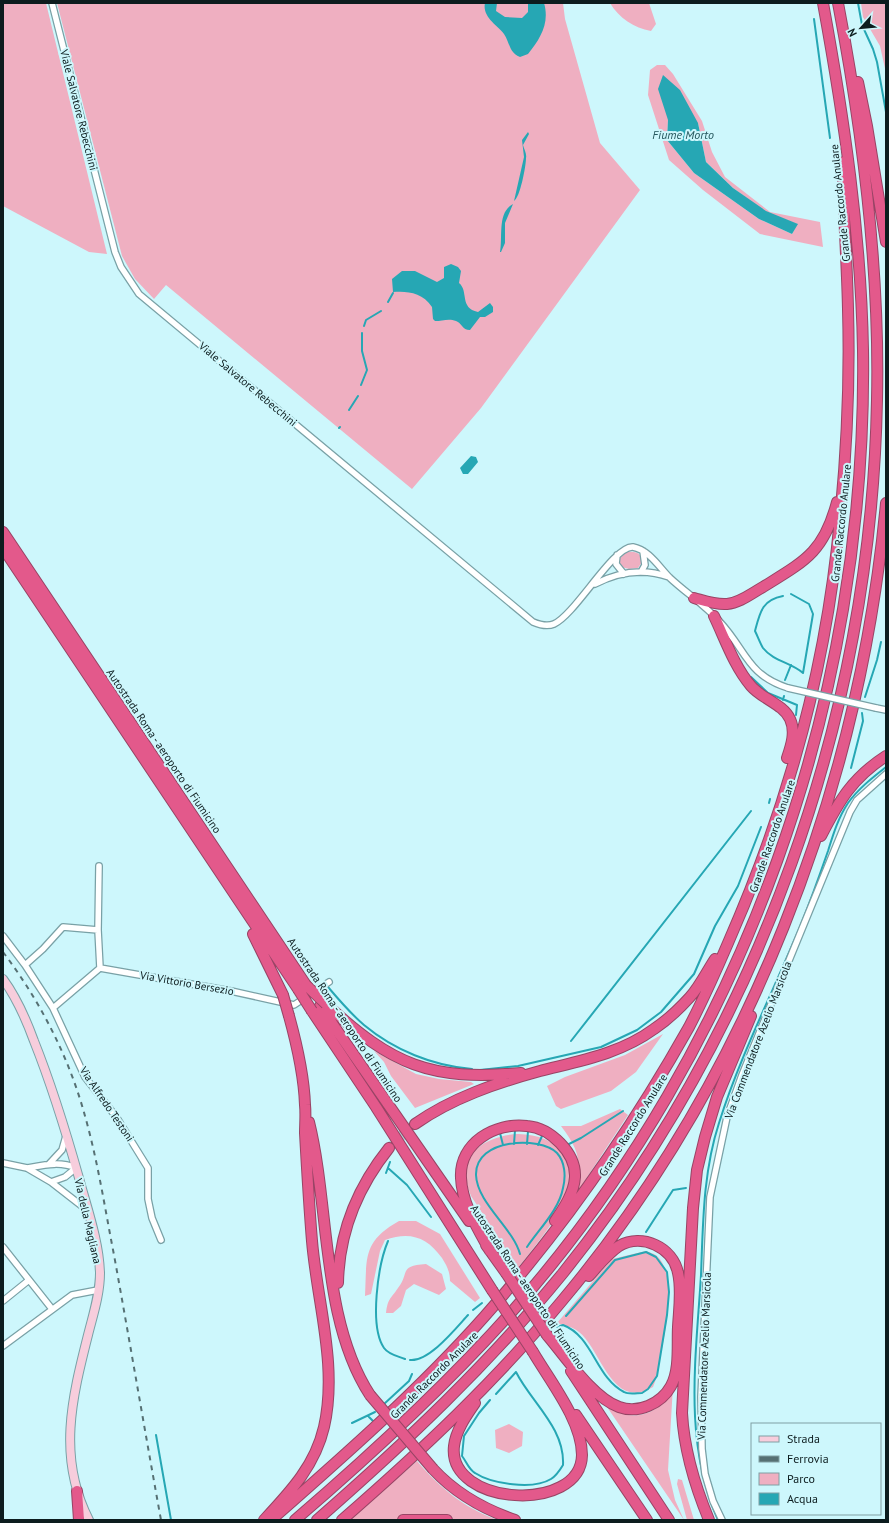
<svg xmlns="http://www.w3.org/2000/svg" width="889" height="1523" viewBox="0 0 889 1523" font-family="'PT Sans',sans-serif">
<style>
.green{fill:#efafc1;fill-rule:evenodd}
.water{fill:#26a7b4}
.lines{fill:none;stroke-linecap:round;stroke-linejoin:round}
.stream{stroke:#26a7b4;stroke-width:2}
.motorway-tunnel{stroke:#b0d6db;stroke-width:10;stroke-dasharray:10 5;stroke-linecap:butt}
.minor-casing{stroke:#79a1a6;stroke-width:8}
.secondary-casing{stroke:#79a1a6;stroke-width:10}
.motorway-casing{stroke:#984465;stroke-width:12}
.minor{stroke:#fff;stroke-width:5.5}
.secondary{stroke:#f7cddc;stroke-width:8}
.motorway{stroke:#e3598b;stroke-width:10}
.rail{stroke:#567073;stroke-width:2;stroke-dasharray:5 5;stroke-linecap:butt}
.minor-bridge-casing{stroke:#79a1a6;stroke-width:8;stroke-linecap:butt}
.motorway-bridge-casing{stroke:#984465;stroke-width:12;stroke-linecap:butt}
.minor-bridge{stroke:#fff;stroke-width:5.5}
.motorway-bridge{stroke:#e3598b;stroke-width:10}
.labels{text-anchor:middle;dominant-baseline:central;stroke-width:4;stroke-linejoin:round;paint-order:stroke}
.street-label{font-size:11px;fill:#0c1c1e;stroke:#cdf7fc}
.water-label{font-size:12px;font-style:italic;fill:#25575d;stroke:#cdf7fc}
</style>
<rect width="100%" height="100%" fill="#cdf7fc"/>
<path class="green" d="M3 3H46L107 254 89 252 3 206Z
M57 3H563L565 19 600 143 640 190 481 408 412 489 166 285 154 299 135 279 122 256Z
M610 3H649L656 24 651 31C634 28 619 18 610 3Z
M861 3H886V73L880 46 863 17Z
M657 65H665L673 74 702 121 712 152 725 177 770 212 820 222 823 247 760 234 703 190 669 160 648 95 650 70ZM668 120 698 123 706 162 733 188 766 212 797 224 792 234 759 219 694 173 667 140Z
M626 552C634 551 642 552 642 562L638 568 629 569 621 567 619 559Z
M663 1034 636 1072 611 1091 561 1109 556 1106 547 1086 565 1077 625 1055Z
M374 1051 416 1074 439 1079 471 1082 474 1084 415 1108 391 1076 384 1062Z
M620 1109 628 1115 576 1194C581 1163 581 1152 561 1126H581Z
M515 1134C533 1134 554 1138 563 1155 565 1158 568 1162 569 1166 579 1197 536 1244 518 1268L471 1196C455 1158 479 1138 515 1134Z
M399 1221H416L440 1234 480 1298 475 1302 450 1281C450 1272 447 1266 442 1258 427 1237 410 1231 385 1240L380 1251 371 1294 365 1296C367 1258 362 1242 399 1221Z
M646 1251C649 1252 655 1254 657 1256 681 1277 661 1351 656 1379L653 1387C612 1412 601 1349 579 1332 572 1326 564 1326 557 1323L612 1259Z
M426 1264 442 1274 446 1289 439 1295 414 1284 406 1290 401 1306 393 1313H386C388 1298 390 1300 398 1288 410 1273 398 1266 426 1264Z
M673 1386 668 1470 675 1500 684 1520 605 1404C612 1408 621 1414 628 1415 651 1418 664 1404 673 1386Z
M509 1424 523 1432 522 1446 509 1453 496 1448 495 1430Z
M417 1461C440 1488 464 1508 498 1520L405 1518 389 1520H349Z
M678 1479 682 1480 694 1520H687L677 1484Z"/>
<path class="water" d="M485 3H497L496 11 505 17 522 18 528 12V3H544C550 23 540 39 528 54L520 57C509 53 510 43 504 34 497 25 482 17 485 3Z
M663 75 680 90 698 123 706 162 733 188 766 211 798 224 792 234 759 219 694 173 667 140 668 120 658 89Z
M528 132 529 134 523 145C524 149 527 154 526 158 526 166 520 198 514 201L524 157 522 140Z
M513 204 505 223V243L501 252H500C503 237 497 212 513 204Z
M451 264 458 267 461 271 459 283C469 291 459 308 478 312L490 303 493 307V312L485 317H480L470 330C462 330 462 323 456 321 449 318 442 321 435 321L433 319 432 307C422 292 407 291 393 292L392 279 402 271H415L437 282 444 278V267Z
M471 456 476 457 478 462 468 474H463L460 468Z"/>
<g class="lines">
<path class="stream" d="M858 3 862 25 873 49 877 62 886 112
M814 19 830 138
M388 302 393 293
M364 326 366 320 381 311
M361 385 367 370 362 351V333
M349 410 358 396
M339 428 340 427
M783 596C762 600 760 612 755 631 758 637 760 643 763 648 773 661 792 663 803 673L813 614 809 604 791 594
M751 677 768 693 797 705 796 715
M785 680 791 665
M865 697 877 660 881 642
M783 700 784 696
M851 768 863 721 862 713
M769 803 770 799
M328 987C339 1000 351 1014 364 1025 394 1050 433 1066 472 1069
M571 1041 751 811
M480 1070 518 1066 601 1047 637 1030 661 1012 694 974 715 926 738 886 761 827
M500 1133 503 1145
M514 1144 515 1130
M527 1144 528 1131
M538 1145 542 1136
M567 1145 581 1138 623 1111
M388 1168 407 1185 431 1217
M386 1173 390 1162
M646 1232 673 1190 686 1188
M388 1241C378 1265 369 1326 384 1348 389 1355 398 1356 405 1359
M520 1254C513 1228 477 1203 476 1175 475 1138 540 1136 557 1153 565 1162 566 1176 563 1188 559 1210 539 1229 527 1247
M473 1310 482 1303
M557 1327 563 1325C593 1336 596 1378 624 1392 629 1395 637 1393 642 1393L648 1389 657 1376 667 1315 669 1292 667 1272 656 1257 646 1252 615 1260 566 1316
M410 1360C429 1362 456 1328 468 1315
M490 1400 479 1413 464 1436 462 1456C466 1461 469 1470 475 1473 492 1484 533 1490 551 1479 556 1476 560 1470 563 1465 565 1428 531 1402 516 1372L496 1394
M384 1404 409 1381 412 1374
M369 1417 373 1421
M352 1423 375 1412
M156 1435 171 1520
M718 1520C683 1442 696 1358 701 1275 703 1224 703 1172 719 1123 740 1056 773 992 800 927 810 902 819 877 828 851 833 835 838 818 848 803 858 789 872 778 886 767"/>
<path class="motorway-tunnel" d="M389 1148 413 1125"/>
<defs>
<path id="minor" d="M52 3 115 252 121 267 139 294 533 622C540 625 547 627 554 624 575 615 614 545 633 547 649 550 659 567 670 578 686 593 705 605 720 622 746 650 747 675 788 688
M617 555 616 564 624 574
M641 572 645 565 643 551
M595 584C618 572 644 568 669 577
M876 708 886 710
M99 866 98 930 100 968
M3 936 25 965 53 1008 85 1077 117 1118 148 1168V1199L152 1218 161 1240
M25 965 43 949 63 927 98 930
M53 1008 100 968 231 991 294 1005 329 982
M3 1163 27 1168 51 1182 87 1210
M49 1164 62 1150 66 1136
M27 1168C44 1165 60 1161 76 1168L65 1177 51 1182
M3 1247 52 1309
M3 1301 29 1280
M3 1346 72 1295 98 1290
M722 1520 713 1501 705 1474 702 1449 701 1397 710 1197 727 1117 742 1075 850 812 857 800 886 774"/>
<path id="secondary" d="M3 979C17 998 26 1019 34 1041 52 1086 66 1132 79 1178 87 1208 99 1241 100 1273 100 1294 93 1315 88 1335 72 1398 57 1458 89 1520"/>
<path id="motorway" d="M858 82 867 126 886 242
M3 532 306 985
M3 548 298 989
M694 598C705 601 716 605 727 604 740 603 752 593 763 587 805 561 824 552 837 502
M714 616C725 639 734 666 751 686 762 699 783 704 790 719 796 732 791 746 787 758
M821 836C839 801 852 778 886 756
M253 934 283 995
M326 1004C392 1065 430 1081 521 1073
M320 1006 469 1221
M312 1011 376 1107 492 1290
M309 1122C330 1207 321 1320 370 1395
M415 1124C452 1098 496 1083 540 1071 579 1061 620 1054 654 1029 666 1021 680 1008 690 997 700 986 707 971 715 959
M486 1245 506 1273
M490 1251C478 1229 462 1204 461 1178 459 1143 495 1122 527 1126 551 1128 576 1153 575 1177 574 1193 564 1208 555 1221
M338 1283C339 1233 357 1188 389 1148
M547 1335C565 1356 593 1398 619 1407 638 1414 661 1404 671 1386 680 1369 677 1346 678 1327 679 1309 682 1290 678 1273 673 1247 642 1233 619 1246 607 1254 598 1266 589 1276
M571 1371 669 1520
M475 1403C466 1416 456 1430 454 1446 447 1506 581 1514 582 1455 582 1421 550 1381 533 1352
M576 1415 647 1520
M433 1469C456 1494 483 1509 515 1520
M77 1491 79 1520
M264 1520C290 1492 315 1466 324 1427 338 1366 317 1302 312 1241 309 1205 307 1169 305 1133 305 1124 306 1114 305 1105 304 1076 297 1045 289 1016
M271 1520C345 1455 419 1390 484 1317 563 1228 631 1130 689 1027 703 1000 716 971 728 943 787 809 827 664 840 518 847 448 850 379 848 309 847 260 843 211 843 162
M295 1520C373 1453 448 1384 516 1307 745 1046 868 696 863 350 861 233 844 118 823 3
M317 1520C405 1443 489 1364 563 1273 760 1028 871 715 877 400 880 267 863 134 838 3
M342 1520C420 1452 495 1382 561 1302 748 1080 859 791 886 503
M403 1520H447
M709 1520C695 1486 684 1450 682 1413L693 1208 697 1170 705 1137 717 1097 751 1016"/>
</defs>
<use href="#minor" class="minor-casing"/>
<use href="#secondary" class="secondary-casing"/>
<use href="#motorway" class="motorway-casing"/>
<use href="#minor" class="minor"/>
<use href="#secondary" class="secondary"/>
<use href="#motorway" class="motorway"/>
<path class="rail" d="M3 952C40 1001 69 1057 85 1116 98 1162 105 1209 114 1255 130 1343 145 1432 161 1520"/>
<defs>
<path id="minor-bridge" d="M788 688 876 708"/>
<path id="motorway-bridge" d="M306 985 326 1004
M298 989 312 1011
M283 995 289 1016
M506 1273 547 1335
M492 1290 533 1352
M370 1395 433 1469"/>
</defs>
<use href="#minor-bridge" class="minor-bridge-casing"/>
<use href="#motorway-bridge" class="motorway-bridge-casing"/>
<use href="#minor-bridge" class="minor-bridge"/>
<use href="#motorway-bridge" class="motorway-bridge"/>
</g>
<g class="labels">
<g class="street-label">
<text transform="translate(79 110) rotate(76)">Viale Salvatore Rebecchini</text>
<text transform="translate(840 203) rotate(-96)">Grande Raccordo Anulare</text>
<text transform="translate(248 384) rotate(40)">Viale Salvatore Rebecchini</text>
<text transform="translate(841 523) rotate(-84)">Grande Raccordo Anulare</text>
<text transform="translate(164 751) rotate(56)">Autostrada Roma - aeroporto di Fiumicino</text>
<text transform="translate(772 836) rotate(-71)">Grande Raccordo Anulare</text>
<text transform="translate(187 983) rotate(10)">Via Vittorio Bersezio</text>
<text transform="translate(345 1020) rotate(56)">Autostrada Roma - aeroporto di Fiumicino</text>
<text transform="translate(758 1040) rotate(-69)">Via Commendatore Azelio Marsicola</text>
<text transform="translate(107 1104) rotate(56)">Via Alfredo Testoni</text>
<text transform="translate(633 1125) rotate(-58)">Grande Raccordo Anulare</text>
<text transform="translate(88 1221) rotate(77)">Via della Magliana</text>
<text transform="translate(528 1287) rotate(56)">Autostrada Roma - aeroporto di Fiumicino</text>
<text transform="translate(704 1356) rotate(-88)">Via Commendatore Azelio Marsicola</text>
<text transform="translate(434 1375) rotate(-45)">Grande Raccordo Anulare</text>
</g>
<g class="water-label">
<text x="683" y="134">Fiume Morto</text>
</g>
</g>
<rect width="889" height="1523" fill="none" stroke="#0c1c1e" stroke-width="8"/>
<rect x="751" y="1423" width="130" height="92" fill="#cdf7fc" stroke="#809fa3"/>
<rect x="759" y="1436" width="20" height="6" fill="#f7cddc" stroke="#809fa3"/>
<text x="787" y="1443" font-size="12" fill="#0c1c1e">Strada</text>
<rect x="759" y="1456" width="20" height="6" fill="#567073" stroke="#809fa3"/>
<text x="787" y="1463" font-size="12" fill="#0c1c1e">Ferrovia</text>
<rect x="759" y="1473" width="20" height="12" fill="#efafc1" stroke="#809fa3"/>
<text x="787" y="1483" font-size="12" fill="#0c1c1e">Parco</text>
<rect x="759" y="1493" width="20" height="12" fill="#26a7b4" stroke="#809fa3"/>
<text x="787" y="1503" font-size="12" fill="#0c1c1e">Acqua</text>
<g transform="translate(861 28) rotate(243)" stroke="#cdf7fc" stroke-width="3" paint-order="stroke">
<path d="M0-3L7 15L0 10L-7 15Z" fill="#0c1c1e"/>
<text y="-6" font-size="11" font-weight="bold" text-anchor="middle" fill="#0c1c1e">N</text>
</g>
</svg>
